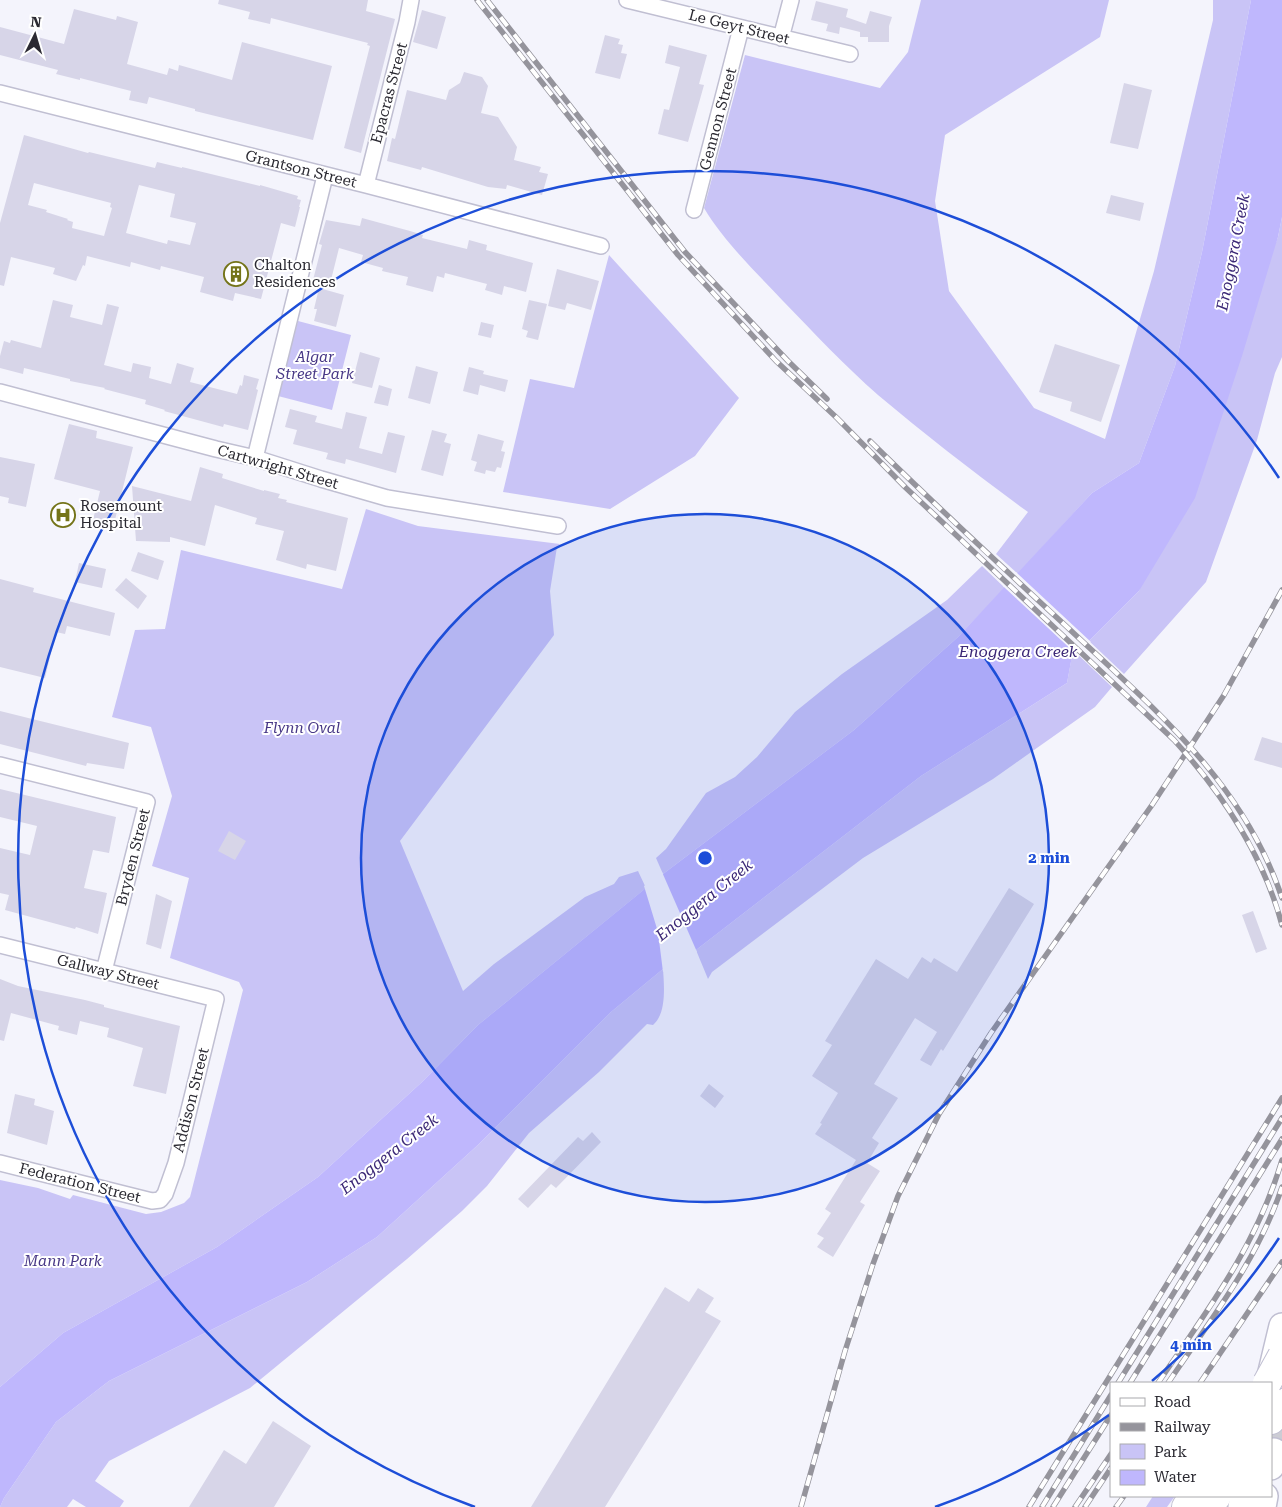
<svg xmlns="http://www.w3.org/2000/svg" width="1282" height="1507" viewBox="0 0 1282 1507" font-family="'Roboto Serif',serif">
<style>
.green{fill:#c9c4f6}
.water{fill:#bfb7fd}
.pier{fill:#f4f4fc}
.building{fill:#d7d5e8;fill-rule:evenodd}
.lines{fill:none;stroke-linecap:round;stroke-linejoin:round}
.trunk-tunnel{stroke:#ccccd4;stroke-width:25;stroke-dasharray:25 12;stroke-linecap:butt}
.minor-casing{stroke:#c0bfd2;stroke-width:18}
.trunk-casing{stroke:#c0bfd2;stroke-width:28}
.motorway-casing{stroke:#c0bfd2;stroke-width:30}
.minor{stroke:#fff;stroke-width:15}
.trunk{stroke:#fff;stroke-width:25}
.motorway{stroke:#fff;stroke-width:28}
.rail-casing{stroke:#95949c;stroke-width:5.5}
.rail{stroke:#fff;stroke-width:4;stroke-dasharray:11;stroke-linecap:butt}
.motorway-bridge-casing{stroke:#c0bfd2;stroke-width:30;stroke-linecap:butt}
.motorway-bridge{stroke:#fff;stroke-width:28}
.ring{fill:none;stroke:#1d4ed8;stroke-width:2.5}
.labels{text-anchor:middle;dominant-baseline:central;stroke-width:4;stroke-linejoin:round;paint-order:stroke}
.street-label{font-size:15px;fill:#2b2a32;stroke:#fff}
.poi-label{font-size:15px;fill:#2b2a32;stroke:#fff;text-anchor:start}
.park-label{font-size:15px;font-style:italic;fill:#473786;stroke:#fff}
.water-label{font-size:16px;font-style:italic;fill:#3c2977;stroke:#fff}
.centre{fill:#1d4ed8;stroke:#fff;stroke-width:2.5}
.ring-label{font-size:15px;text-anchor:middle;font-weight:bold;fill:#1d4ed8;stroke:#fff;stroke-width:4;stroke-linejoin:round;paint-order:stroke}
</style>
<rect width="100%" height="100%" fill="#f4f4fc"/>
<path class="green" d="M921 0H1109L1100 37 945 135 935 201 949 291 1034 408 1105 439 1154 271 1213 20V0H1251L1202 252 1175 366 1139 463 1092 493 1018 574 996 554 1028 512C977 475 927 436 878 395 845 366 814 333 783 301 756 272 725 243 704 208L745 55 880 88 908 52Z
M1282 217V357L1275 373 1257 440 1206 582 1124 674 1089 641 1139 591 1278 237Z
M609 255 739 398 695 456 610 509 503 492 530 379 574 388Z
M298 321 351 335 332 410 278 396Z
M366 509 418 526 560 544 557 547 550 591 554 635 400 841 463 991 494 964 585 897 614 884 619 877 638 871 646 888 478 1025 422 1082 318 1177 217 1247 63 1333 0 1387V1180L38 1188 70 1199 73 1195 146 1214 161 1212 184 1203 190 1197 243 990 239 982 170 958 189 878 152 866 172 796 151 727 112 717 135 630 165 629 181 550 342 589Z
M982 566 1005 588 958 637 854 730 663 874 656 858 666 849 706 793 735 777 757 757 795 712 842 674 947 600Z
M1073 650 1112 687 1095 707 993 779 863 858 712 972 708 979 696 950 921 776 1067 683Z
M663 969C664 985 667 1013 653 1025L647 1024 599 1072 529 1133 487 1186 462 1211 407 1259 250 1388 109 1461 95 1481 124 1501 120 1507H86L73 1499 67 1507H0L4 1498 56 1422 109 1381 307 1282 377 1237 479 1144 611 1012Z
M1153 1496H1175L1167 1507H1146Z"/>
<path class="water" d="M1251 0H1282V217L1278 237 1242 356 1195 498 1139 591 1089 641 1073 651 1067 683 921 776 696 950 663 969 611 1012 479 1144 377 1237 307 1282 109 1381 56 1422 4 1498 0 1507V1387L63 1333 217 1247 318 1177 422 1082 478 1025 663 874 854 730 958 637 1092 493 1139 463 1175 366 1202 252Z"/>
<path class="pier" d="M1016 572 1018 574 1091 642 1075 653 1005 588 1003 586Z
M662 872 697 952 663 972 658 932 644 886Z"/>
<path class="building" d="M219 0H368L366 11 395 19 361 153 344 148 370 46 367 45 368 43 271 18 270 24 248 19 250 12 218 4Z
M816 1 848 9 846 17 866 24 870 11 892 17 889 26V42H868V37H860V32L840 27 839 34 826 31 828 24 811 20Z
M74 9 116 20 117 16 138 22 127 64 167 75 169 68 178 71 179 65 232 80 242 42 332 66 313 140 195 111V109L149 97 147 104 129 100 131 91 80 78V80L56 74 58 70 0 55V27L64 44Z
M422 10 446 17 437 49 413 42Z
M605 35 620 39 618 44 623 45 621 53 627 54 620 79 595 73Z
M669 45 707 55 699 84 704 85 688 142 658 134 664 109 669 110 680 67 665 63Z
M464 72 482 77 488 86 481 113 498 117 517 147 514 160 541 167 539 172 548 174 542 195 507 185 506 189 488 187 422 167 421 170 387 161 392 138 395 139 407 90 446 100 449 90 460 83Z
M1124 83 1152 90 1138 149 1110 143Z
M24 135 88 153 89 152 155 168 157 162 182 168V167L260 186V185L298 196 297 199 301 200 299 207H300L295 227 281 223 261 299 235 293 233 301 200 292 204 277 161 266 160 270 131 262 130 267 87 256 85 266 83 265 76 281 53 274 55 268 11 257 4 286 0 285V223ZM34 183 111 203 110 207 112 208 104 236 72 228 73 222 67 220 68 219 46 212 47 210 28 205ZM139 185 175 194 170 217 196 223 190 245 168 240 167 244 126 233Z
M1111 195 1144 203 1140 221 1106 213Z
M362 218 410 231 423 235 422 238 467 249 469 240 487 245 486 250 533 263 526 292 504 286 502 295 485 290 487 284 445 273 444 278 437 276 433 292 406 285 408 277 382 271 383 268 361 262 363 255 339 248 330 284 313 280 322 245 319 244 326 220 360 226Z
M557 269 599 281 591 310 567 303 565 310 548 306Z
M319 288 344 295 336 327 314 321 317 309H314Z
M53 300 73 305 70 317 102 325 107 304 119 307 104 365 131 372 133 363 151 367 149 378 171 384 177 363 194 368 190 382 237 394 240 385 242 386 244 375 259 379 256 389 258 390 248 430 224 424 223 427 164 411 165 410 145 404 146 400 104 389 105 388 70 381V379L24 368 23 374 0 368V356L4 341 10 343 11 340 41 348Z
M529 300 547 304 538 340 526 337 528 331 522 329Z
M481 322 494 325 491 338 478 335Z
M1055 344 1120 365 1101 422 1070 411 1072 402 1039 392Z
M360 352 380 358 372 388 352 383Z
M416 366 438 372 430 404 408 398Z
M469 367 484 371 483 374 508 380 505 392 480 385 478 395 463 391Z
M379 385 392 389 388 406 374 403Z
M290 409 317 416 315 422 342 429 346 412 367 417 359 448 382 454 388 432 405 436 396 473 346 459 345 464 326 459 328 453 293 444 297 430 285 427Z
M69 424 97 431 96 438 133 447 114 524 93 520 100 491 54 479Z
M432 430 447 434 444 442 451 444 443 476 421 470Z
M478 434 504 441 501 451 505 452 501 468 497 467 495 472 486 470 485 474 474 471 477 462 471 460Z
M0 457 35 464 26 507 8 503 9 498 0 496Z
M200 467 223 474 222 478 264 491V490L280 494 278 498 287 500 286 502 348 518 336 571 307 564 306 569 276 560 284 531 255 524 257 518 215 505 205 546 170 537V542L136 541 132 486 191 501Z
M138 552 164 561 158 580 131 571Z
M79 563 106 569 102 588 75 582Z
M126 578 147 596 138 609 115 590Z
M0 579 34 588 33 592 115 613 110 636 67 626 65 634 56 632 45 678 0 667Z
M0 711 129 743 124 769 87 763 86 766 0 744Z
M1262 737 1282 743V768L1254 760Z
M0 789 116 817 109 853 93 850 84 888 107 893 98 934 76 927 75 929 5 910 9 895 0 893V848L30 855 37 826 0 817Z
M229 831 246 841 235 860 218 851Z
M1009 888 1034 904 943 1051 941 1049 931 1066 920 1060 937 1032 915 1018 874 1084 898 1098 872 1138 879 1143 867 1163 880 1171 860 1202 865 1205 833 1257 817 1247 824 1238 817 1234 831 1213 825 1209 856 1160 815 1134 822 1124 820 1123 838 1093 812 1076 832 1045 825 1041 876 959 908 979 922 957 931 963 934 958 957 972Z
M156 894 172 901 161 949 146 944Z
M1253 911 1267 949 1256 953 1242 915Z
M0 979 18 986 85 1000 104 1005V1007L180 1026 166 1094 133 1086 143 1048 107 1037 109 1028 80 1021 77 1035 58 1030 59 1026 11 1013 4 1041 0 1040Z
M709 1084 724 1096 715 1108 700 1096Z
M15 1094 35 1099 34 1105 54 1111 47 1145 7 1133Z
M592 1132 601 1142 556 1188 551 1184 528 1208 518 1199 578 1137 583 1141Z
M665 1287 689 1302 698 1288 714 1298 705 1312 721 1321 605 1507H531Z
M273 1421 311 1446 274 1507H189L224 1450 246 1464Z"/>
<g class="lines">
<path class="trunk-tunnel" d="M1274 1451 1282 1423"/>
<defs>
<path id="minor" d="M627 0 850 54
M781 38 791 0
M0 93 366 185 601 246
M366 185 407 22 411 0
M694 210 741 28
M0 392 216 449 255 458 321 479 387 498 558 526
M255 458 325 176
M0 765 147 802 104 971
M0 945 216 999 176 1163 165 1194 160 1200 152 1201 0 1163"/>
<path id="trunk" d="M1270 1376 1282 1326
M1271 1467 1274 1451
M1241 1507 1243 1496
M1263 1507 1265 1496"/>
<path id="motorway" d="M1271 1420 1282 1403
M1186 1507 1194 1496
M1209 1507 1217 1496"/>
</defs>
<use href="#minor" class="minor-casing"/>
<use href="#trunk" class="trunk-casing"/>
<use href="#motorway" class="motorway-casing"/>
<use href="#minor" class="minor"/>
<use href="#trunk" class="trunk"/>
<use href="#motorway" class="motorway"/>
<defs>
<path id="rail" d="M477 0 678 255 776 361 837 418 906 488 1174 740C1222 793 1263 854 1282 925
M487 0 685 252 788 361 827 399
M870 441C934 504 1000 565 1066 626 1152 707 1243 781 1282 898
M1118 1383 1282 1118
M1130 1383 1282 1139
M1158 1383C1207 1311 1257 1245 1282 1160
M1168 1383C1210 1321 1258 1259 1282 1187
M1200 1383 1282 1262
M801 1507 845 1351 873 1264 898 1196 939 1114 991 1033 1152 805 1224 695 1282 590
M1029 1507 1282 1098
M1042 1507 1111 1395
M1053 1507 1111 1415
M1075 1507 1111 1454
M1085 1507 1111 1468
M1116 1507 1124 1496"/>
</defs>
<use href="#rail" class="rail-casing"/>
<use href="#rail" class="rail"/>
<defs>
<path id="motorway-bridge" d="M1267 1383 1282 1356"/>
</defs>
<use href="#motorway-bridge" class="motorway-bridge-casing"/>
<use href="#motorway-bridge" class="motorway-bridge"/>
</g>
<circle cx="705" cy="858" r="344" fill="#1d4ed8" fill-opacity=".12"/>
<g class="ring">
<circle cx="705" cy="858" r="344"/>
<path d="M1279 1238A688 688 0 0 1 1152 1381M1109 1415A688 688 0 0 1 935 1507M475 1507A688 688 0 1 1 1279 478"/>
</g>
<defs>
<symbol id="building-ring" viewBox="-11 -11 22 22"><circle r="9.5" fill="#fff" stroke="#747419" stroke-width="1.5"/><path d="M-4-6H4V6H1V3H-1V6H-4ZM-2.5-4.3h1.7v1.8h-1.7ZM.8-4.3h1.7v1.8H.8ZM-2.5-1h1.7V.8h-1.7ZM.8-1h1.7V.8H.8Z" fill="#747419"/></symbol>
<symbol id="hospital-ring" viewBox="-11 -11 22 22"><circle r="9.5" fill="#fff" stroke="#747419" stroke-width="1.5"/><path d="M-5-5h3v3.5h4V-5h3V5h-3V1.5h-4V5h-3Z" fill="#747419"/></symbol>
</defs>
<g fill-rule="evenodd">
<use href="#building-ring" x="222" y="260" width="28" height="28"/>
<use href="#hospital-ring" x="49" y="501" width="28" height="28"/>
</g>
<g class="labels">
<g class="street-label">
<text transform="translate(739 27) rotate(14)">Le Geyt Street</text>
<text transform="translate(389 93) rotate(-75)">Epacras Street</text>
<text transform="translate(718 119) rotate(-75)">Gennon Street</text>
<text transform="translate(301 169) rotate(14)">Grantson Street</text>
<text transform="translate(278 467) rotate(16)">Cartwright Street</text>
<text transform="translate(133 857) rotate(-76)">Bryden Street</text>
<text transform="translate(108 972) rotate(14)">Gallway Street</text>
<text transform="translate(191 1100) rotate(-76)">Addison Street</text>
<text transform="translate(80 1183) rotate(14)">Federation Street</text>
</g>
<g class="poi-label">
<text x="254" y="265">Chalton<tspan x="254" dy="17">Residences</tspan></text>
<text x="80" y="506">Rosemount<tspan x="80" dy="17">Hospital</tspan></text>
</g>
<g class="park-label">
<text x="315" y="357">Algar<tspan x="315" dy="17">Street Park</tspan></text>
<text x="302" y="728">Flynn Oval</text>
<text x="63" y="1261">Mann Park</text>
</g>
<g class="water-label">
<text transform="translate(1233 252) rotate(-79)">Enoggera Creek</text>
<text x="1018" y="651">Enoggera Creek</text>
<text transform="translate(704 900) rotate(-39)">Enoggera Creek</text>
<text transform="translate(389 1154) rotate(-38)">Enoggera Creek</text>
</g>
</g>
<circle cx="705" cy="858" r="8" class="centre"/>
<g class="ring-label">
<text x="1049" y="863">2 min</text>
<text x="1191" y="1350">4 min</text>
</g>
<rect x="1110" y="1382" width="162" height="115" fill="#ffffff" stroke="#aaaaad"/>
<rect x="1120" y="1398" width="25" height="8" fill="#ffffff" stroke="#aaaaad"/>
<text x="1154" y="1407" font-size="15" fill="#2b2a32">Road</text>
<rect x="1120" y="1423" width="25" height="8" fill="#95949c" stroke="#aaaaad"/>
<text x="1154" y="1432" font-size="15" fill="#2b2a32">Railway</text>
<rect x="1120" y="1444" width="25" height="15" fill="#c9c4f6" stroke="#aaaaad"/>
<text x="1154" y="1457" font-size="15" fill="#2b2a32">Park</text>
<rect x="1120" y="1470" width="25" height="15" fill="#bfb7fd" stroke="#aaaaad"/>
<text x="1154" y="1482" font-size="15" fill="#2b2a32">Water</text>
<g transform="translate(35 35) rotate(5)" stroke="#ffffff" stroke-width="4" paint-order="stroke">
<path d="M0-4L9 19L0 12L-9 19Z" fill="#2b2a32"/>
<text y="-8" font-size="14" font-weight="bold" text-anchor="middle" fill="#2b2a32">N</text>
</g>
</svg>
